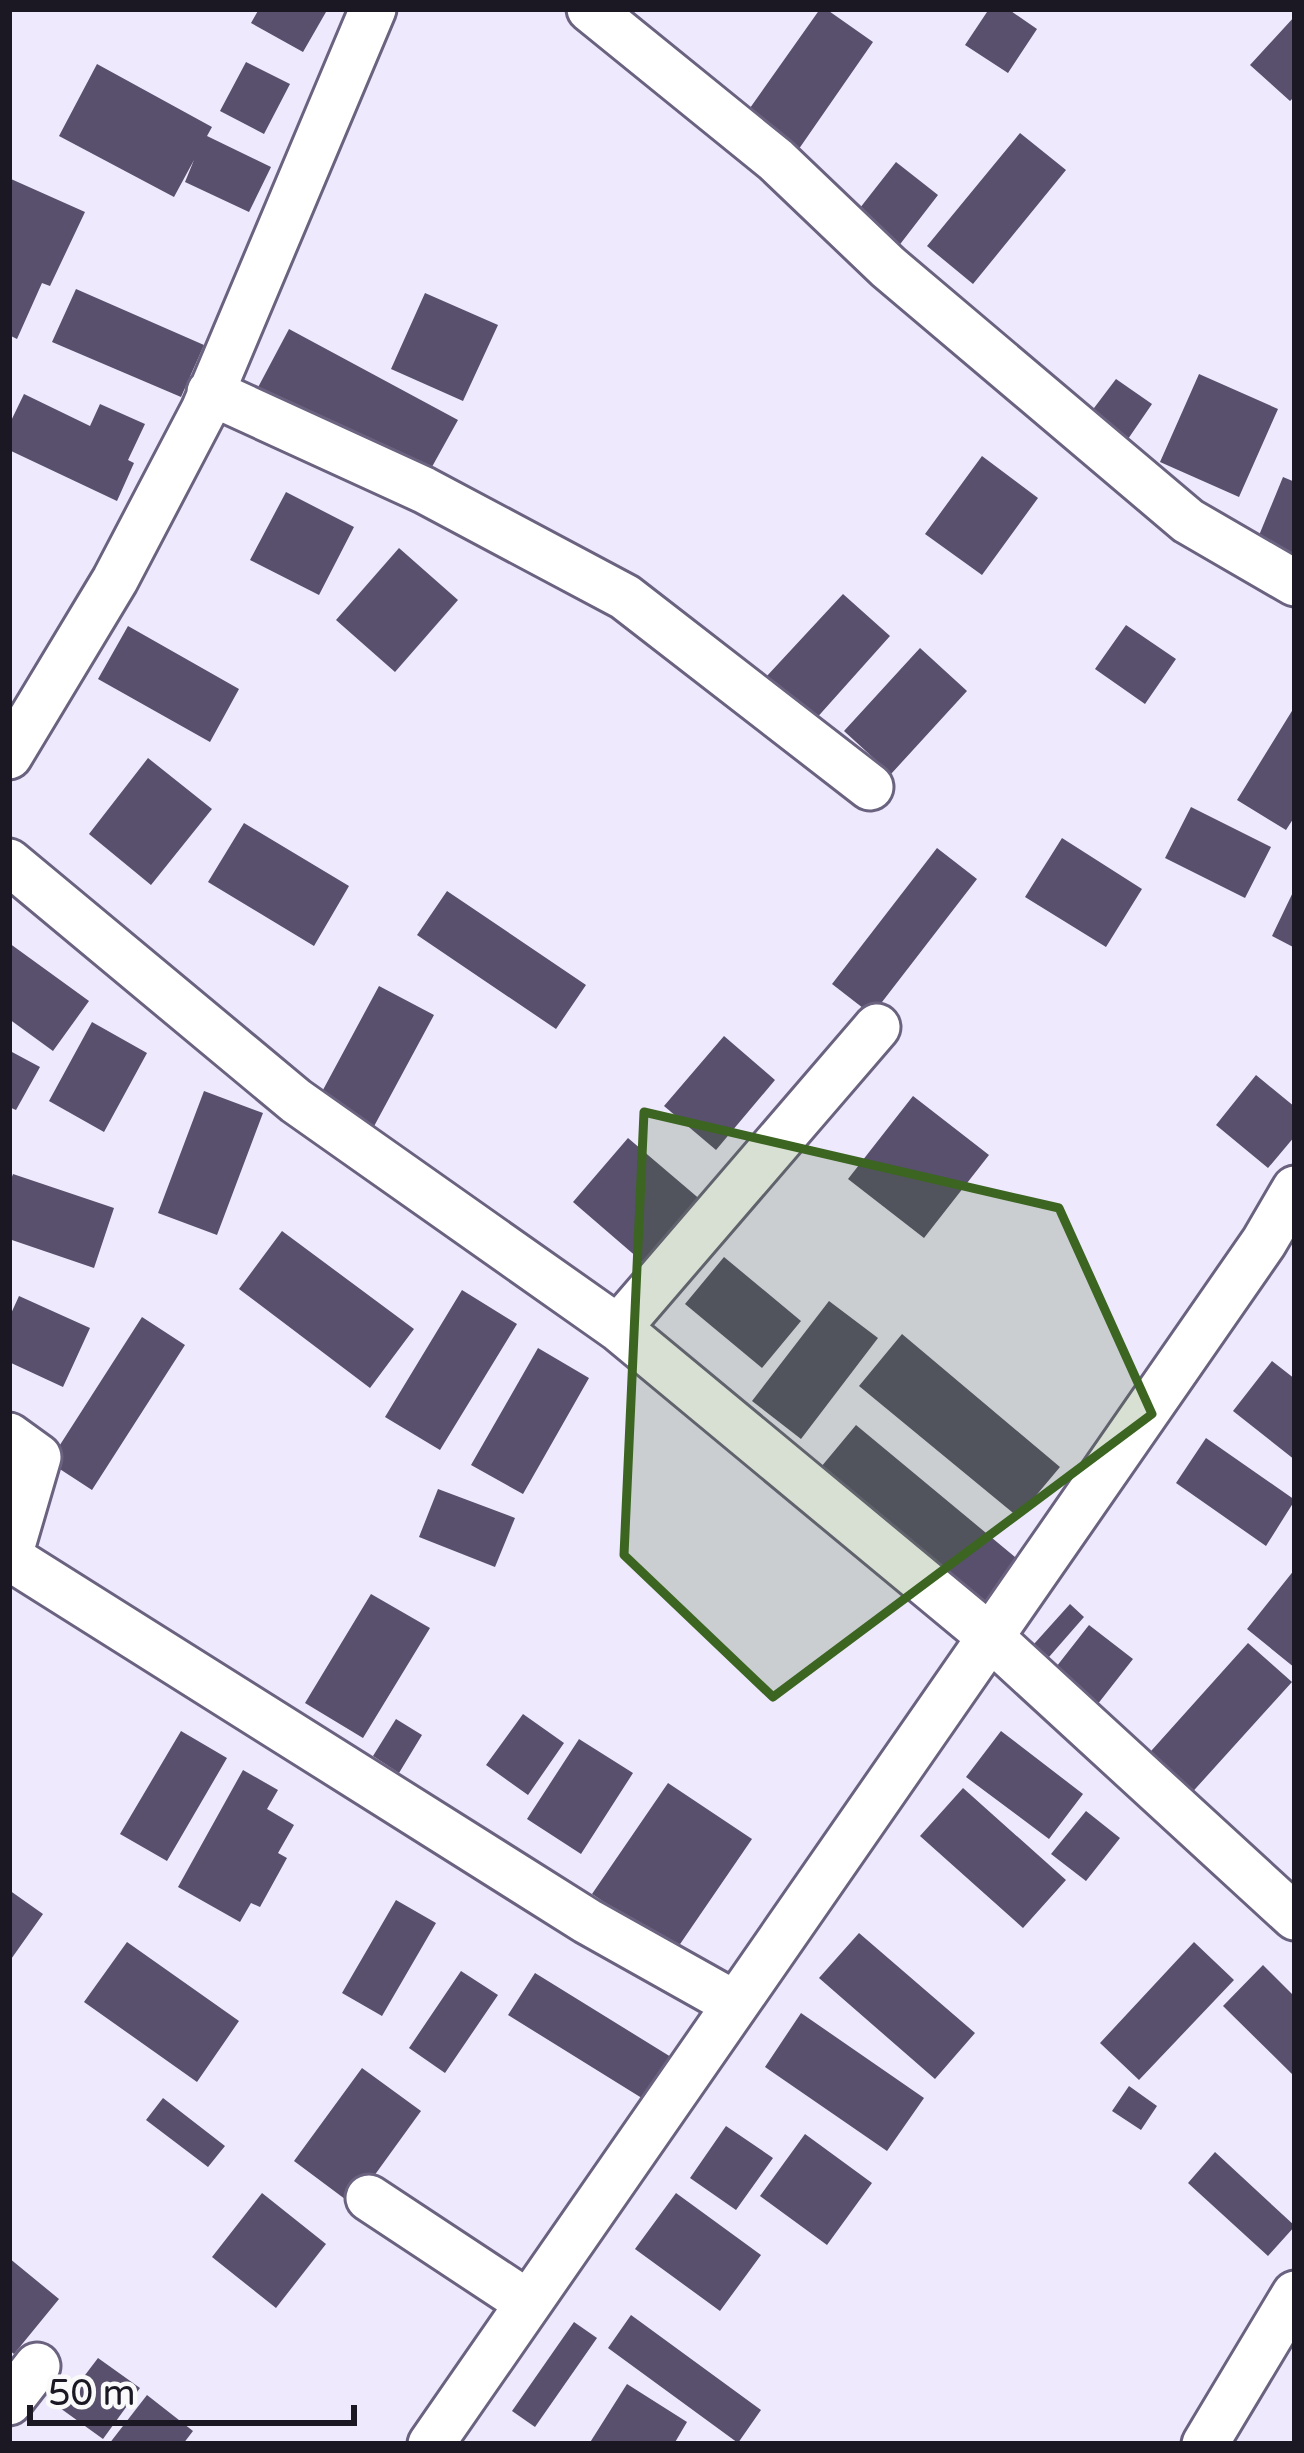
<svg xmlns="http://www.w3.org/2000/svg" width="1304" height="2453" viewBox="0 0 1304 2453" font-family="'Varela Round',sans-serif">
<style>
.building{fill:#58506c}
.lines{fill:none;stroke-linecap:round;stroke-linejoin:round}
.minor-casing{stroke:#6a627f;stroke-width:51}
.minor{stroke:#fff;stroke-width:45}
.marked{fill:#3c6521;fill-opacity:0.2;stroke:#3c6521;stroke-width:9;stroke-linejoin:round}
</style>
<rect width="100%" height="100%" fill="#eee9fd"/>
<path class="building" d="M259 9H320L326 12 303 52 251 23Z
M820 9H826L873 42 785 169 733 132Z
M989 9H1008L1037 29 1008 73 965 45Z
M1295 16V96L1290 101 1250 65Z
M246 62 290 84 264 134 220 111Z
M97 64 212 127 207 136 271 167 249 212 185 182 194 160 174 197 59 136Z
M1020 133 1066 170 973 284 927 246Z
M896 162 938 195 881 269 838 236Z
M11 179 85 212 50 286 42 283 17 339 9 335Z
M76 289 204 345 181 397 52 342Z
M425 293 498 325 463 401 391 369Z
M289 329 458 420 423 483 255 393Z
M1199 374 1278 409 1239 497 1160 462Z
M1116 379 1152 404 1128 439 1091 412Z
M24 394 90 426 100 404 145 424 128 460 134 463 117 501 9 450V425Z
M982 456 1038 498 982 575 925 534Z
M1283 477 1295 482V567L1253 550Z
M286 492 354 527 319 595 250 560Z
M399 548 458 600 395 672 336 620Z
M843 594 890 636 814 721 766 677Z
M1126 625 1176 659 1145 704 1095 669Z
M128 626 239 689 210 742 98 679Z
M920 648 967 691 891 774 844 731Z
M1295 706V816L1286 830 1237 800Z
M148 758 212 809 151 885 89 834Z
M1191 807 1271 847 1245 898 1165 858Z
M244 823 349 886 314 946 208 882Z
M1062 838 1142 889 1106 947 1025 897Z
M937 848 977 879 872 1015 832 984Z
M1295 888V948L1272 936Z
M447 891 586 985 556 1029 417 935Z
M9 943 89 1001 53 1051 9 1019Z
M379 986 434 1015 372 1130 317 1101Z
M92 1022 147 1053 104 1132 49 1101Z
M724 1036 775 1080 716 1150 664 1106Z
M12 1052 40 1067 16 1110 9 1107Z
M1256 1075 1295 1107V1136L1268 1168 1216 1125Z
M204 1091 263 1113 217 1235 158 1213Z
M913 1096 989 1155 924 1238 848 1179Z
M628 1138 709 1207 653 1271 573 1202Z
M13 1174 114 1208 94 1268 9 1239V1185Z
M282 1231 414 1329 370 1388 239 1289Z
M724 1257 801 1321 762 1368 685 1304Z
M462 1290 517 1324 440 1450 385 1417Z
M19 1296 90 1328 63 1387 9 1362V1318Z
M829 1301 878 1338 801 1439 752 1401Z
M142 1317 185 1345 92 1490 49 1462Z
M902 1334 1060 1467 1018 1517 859 1386Z
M538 1348 589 1378 523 1494 471 1465Z
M1272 1361 1295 1379V1460L1233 1411Z
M856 1425 1021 1562 982 1610 816 1473Z
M1206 1438 1295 1500 1266 1546 1176 1483Z
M438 1489 515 1518 495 1567 419 1537Z
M1295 1569V1668L1247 1629Z
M371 1594 430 1628 363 1738 305 1703Z
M1070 1604 1084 1617 1049 1657 1034 1644Z
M1089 1625 1133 1659 1097 1705 1053 1671Z
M1248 1643 1292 1682 1187 1798 1143 1760Z
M523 1714 564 1743 528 1795 486 1765Z
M396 1719 422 1735 399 1773 373 1756Z
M181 1731 227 1758 167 1861 120 1834Z
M1001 1731 1083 1794 1049 1839 966 1777Z
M579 1739 633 1773 581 1854 527 1819Z
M243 1770 278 1790 267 1809 294 1825 278 1853 287 1858 260 1907 251 1903 240 1922 178 1887Z
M668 1783 752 1839 676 1950 592 1894Z
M963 1788 1066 1880 1023 1928 920 1836Z
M1086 1811 1120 1838 1086 1881 1051 1854Z
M9 1890 43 1914 9 1962Z
M396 1900 436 1923 382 2016 342 1993Z
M859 1933 975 2033 935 2079 819 1978Z
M127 1942 239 2021 197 2082 84 2002Z
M1194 1942 1234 1980 1139 2080 1100 2043Z
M1263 1965 1295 1997V2077L1223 2006Z
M461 1971 498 1995 445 2073 409 2048Z
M535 1973 671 2057 645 2100 508 2015Z
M801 2013 924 2098 887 2151 765 2067Z
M362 2068 421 2111 353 2205 294 2161Z
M1129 2086 1157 2106 1141 2130 1112 2111Z
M163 2098 225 2146 208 2167 146 2120Z
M726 2126 773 2158 736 2210 690 2178Z
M805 2134 872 2183 827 2245 760 2196Z
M1215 2152 1295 2226 1268 2256 1188 2183Z
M262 2193 326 2244 276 2308 212 2257Z
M676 2193 761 2255 720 2311 635 2249Z
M9 2258 59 2299 14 2354 9 2350Z
M631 2315 761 2410 738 2443 608 2348Z
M574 2322 597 2338 535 2427 512 2411Z
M98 2358 140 2388 103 2439 60 2408Z
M627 2384 687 2422 674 2444H589Z
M147 2395 193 2431 183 2444H109Z"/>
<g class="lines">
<defs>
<path id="minor" d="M590 9 776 160 888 267 1188 521 1295 583
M210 392 424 490 625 597 870 787
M9 756 115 580 204 410 373 9
M9 862 296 1101 618 1328 989 1636 1295 1917
M618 1328 877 1027
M9 1436 38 1457 9 1556
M9 1557 587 1921 735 2004
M369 2198 528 2303
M9 2402 37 2366
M431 2444 1264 1242 1295 1189
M1205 2444 1295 2294"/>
</defs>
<use href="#minor" class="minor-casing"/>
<use href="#minor" class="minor"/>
</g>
<path class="marked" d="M644 1112 1059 1208 1152 1414 773 1697 624 1555Z"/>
<rect width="1304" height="2453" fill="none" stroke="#1b1824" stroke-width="24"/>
<path d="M30 2405v18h324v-18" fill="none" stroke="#1b1824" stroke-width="6"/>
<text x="48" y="2405" font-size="36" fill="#1b1824" stroke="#fafafa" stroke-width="9" paint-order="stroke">50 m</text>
</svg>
